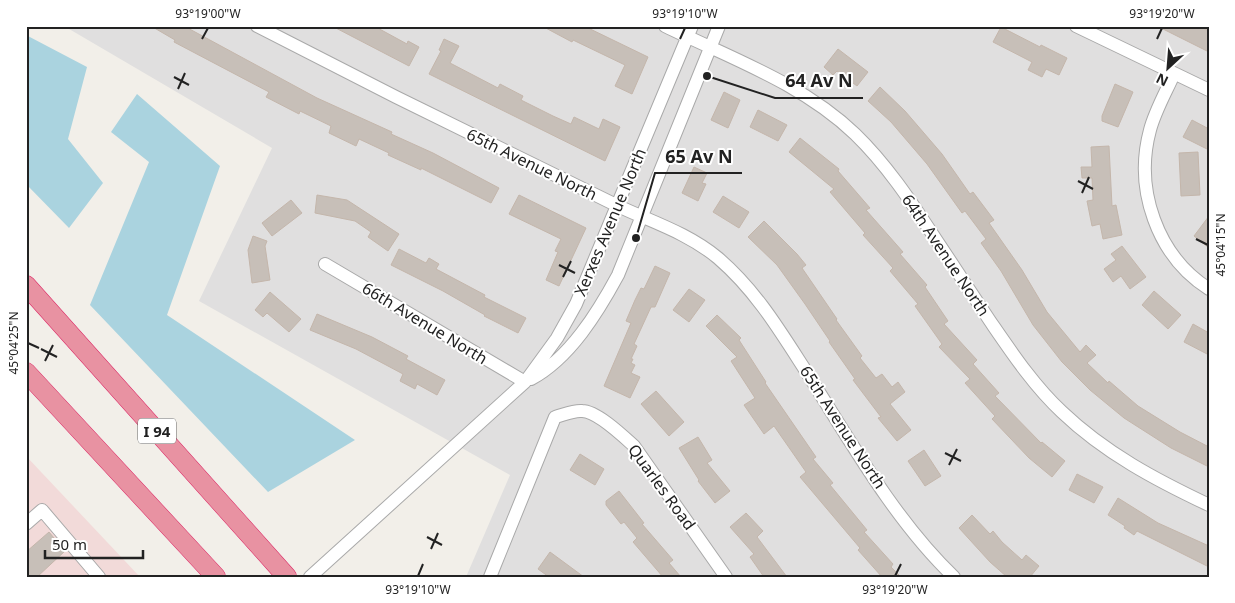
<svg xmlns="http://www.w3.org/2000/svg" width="1235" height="603" viewBox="0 0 1235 603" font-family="'Noto Sans',sans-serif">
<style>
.residential{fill:#e0dfdf}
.commercial{fill:#f2dad9}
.water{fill:#aad3df}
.building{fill:#c7bfb8;stroke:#c4b6ab}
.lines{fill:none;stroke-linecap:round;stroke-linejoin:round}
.minor-casing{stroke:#a9a9a9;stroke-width:14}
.highway-casing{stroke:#dc2a67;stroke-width:20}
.minor{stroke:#fff;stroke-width:12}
.highway{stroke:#e892a2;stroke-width:19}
.ticks{fill:none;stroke:#222;stroke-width:2}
.labels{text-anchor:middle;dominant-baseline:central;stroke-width:4;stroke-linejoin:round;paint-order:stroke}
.shield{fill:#fff;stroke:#646464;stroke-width:1}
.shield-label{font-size:15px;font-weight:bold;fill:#222}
.street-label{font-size:16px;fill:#222;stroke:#fff}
.leader{fill:none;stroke:#222;stroke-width:2}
.callout-dot{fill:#222;stroke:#fff;stroke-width:2}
.callout-label{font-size:18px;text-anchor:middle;font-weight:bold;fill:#222;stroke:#fff;stroke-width:4;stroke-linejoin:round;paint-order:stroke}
.neatline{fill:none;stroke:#222;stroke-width:2}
.ticks-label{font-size:12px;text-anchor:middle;fill:#222}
</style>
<rect width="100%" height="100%" fill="#f2efe9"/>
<path class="residential" d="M64 26H1209V577H466L510 475 199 301 272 148Z"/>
<path class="commercial" d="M26 456 140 577H26Z"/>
<path class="water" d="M26 35 87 67 68 139 103 183 69 228 26 184Z
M137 94 220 166 167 315 355 440 268 492 90 305 149 162 111 132Z"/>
<path class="building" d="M151 26H184L317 98 392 132 391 134 433 153 499 188 491 203 421 168V170L388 155 389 153 359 139 356 146 329 133 331 126 300 111 299 114 266 97 269 92 174 42 175 40Z
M332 26H374L407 44 408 41 419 47 409 66Z
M542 26H584L648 57 632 94 615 86 625 65 573 40 572 42Z
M1157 26H1199L1209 31V52Z
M1001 27 1040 47 1041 45 1067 58 1059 75 1046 69 1042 77 1028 70 1032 62 993 42Z
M444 39 459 46 450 63 498 88 500 84 523 96 521 100 553 116 571 124 574 117 599 129 603 119 620 127 605 161 429 74 441 51 439 50Z
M838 49 868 72 857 86 837 71 833 75 824 67Z
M1115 84 1133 92 1118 127 1102 121V116Z
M880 87 905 111 942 154 970 194 973 192 994 220 989 223 1022 270 1047 312 1080 352 1086 345 1096 355 1087 363 1108 383 1109 381 1138 406 1180 432 1209 447V467L1171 448 1124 418 1090 390 1062 362 1033 325 1001 271 981 243 986 239 965 211 962 213 927 164 891 122 868 101Z
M724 92 740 100 728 128 711 120Z
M758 110 787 125 778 141 750 127Z
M1192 120 1209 129V150L1183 137Z
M800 138 839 169 838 171 870 208 866 210 903 252 900 254 927 285 925 287 948 321 944 324 977 360 973 364 999 393 995 396 1041 443 1042 442 1065 461 1052 477 1029 458 992 419 995 416 965 383 970 379 939 347 942 344 915 306 918 304 890 271 893 268 863 235 865 233 830 192 834 189 789 152Z
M1109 146 1112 206 1116 205 1122 235 1103 239 1100 224 1092 226 1087 201 1093 200 1092 178H1082L1081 167H1092L1091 147Z
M1198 152 1200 195 1181 196 1179 153Z
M694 167 707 173 702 183 706 184 698 201 682 193Z
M317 195 347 200 399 234 388 251 368 237 371 232 355 221 315 213Z
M519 195 586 228 559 286 546 280 558 252 555 251 561 239 509 214Z
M723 196 749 212 739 228 713 212Z
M291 200 302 213 272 236 262 223Z
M1209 216V248L1194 236Z
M764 221 797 254 806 265 802 268 837 319 836 320 862 356 860 358 876 378 882 374 892 387 898 382 905 392 890 404 911 430 897 441 878 418 881 417 853 380 855 379 829 342 830 341 805 304 777 265 748 237Z
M253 236 267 241 265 246 270 280 252 283 248 250Z
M1122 246 1146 277 1130 289 1121 276 1113 282 1104 269 1116 260 1111 254Z
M399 249 426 263 429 258 439 264 436 269 485 295 484 297 526 318 518 333 484 316 485 315 443 291 391 265Z
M655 266 670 273 655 307H651L634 344 637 346 631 359H633L631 363 635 365 631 373 640 377 630 398 604 386 631 323 626 321 635 300 641 288 644 289Z
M689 289 705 300 689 322 673 310Z
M1154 291 1181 315 1168 329 1142 305Z
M270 292 301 319 289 332 267 313 263 317 255 310Z
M317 314 372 337 408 356 406 359 445 380 437 395 417 384 415 389 400 381 403 374 356 349 310 330Z
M717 315 741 338 739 340 766 382 765 383 816 457 813 459 833 483 830 485 867 530 864 532 893 564 891 567 901 577H882L858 550 860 548 800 477 806 472 774 426 764 434 744 405 755 398 731 361 737 357 706 326Z
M1193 324 1209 333V355L1184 342Z
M656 391 684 422 669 436 641 404Z
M698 437 712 460 707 463 730 491 715 503 698 481 699 480 679 448Z
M924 450 941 476 925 486 908 461Z
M580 454 604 469 595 485 570 470Z
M1077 474 1103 487 1094 503 1069 490Z
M619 491 644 523 642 524 673 560 669 563 681 577H663L633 542 637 538 624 522 621 524 606 505V501Z
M1118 498 1158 523 1209 546V567L1137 531 1134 535 1124 528 1125 526 1108 515Z
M746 513 763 531 757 537 787 577H764L750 557 754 554 730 527Z
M972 515 990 534 993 531 1002 542 1022 560 1026 555 1039 566 1030 577H1007L990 562 959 528Z
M49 532 65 551 37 577H26V552Z
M550 552 584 577H549L538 569Z"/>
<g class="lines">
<defs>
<path id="minor" d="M257 26 396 97 618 206C652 222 688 233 718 258 754 289 777 326 802 365 847 435 893 519 954 577
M665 26C730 58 802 83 855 134 886 164 910 200 933 235 952 264 971 292 990 321 1012 353 1034 386 1062 412 1105 453 1156 480 1209 505
M1076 26 1209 90
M1174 74C1166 92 1155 111 1150 130 1134 189 1157 256 1209 289
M325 264 525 382
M531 379C570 358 598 312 618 275L719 26
M26 524 42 510 99 577
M310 577 525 382 557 338 576 304 692 26
M490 577 555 417C563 415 574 410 582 411 597 411 623 436 634 446L726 577"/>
<path id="highway" d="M26 285 287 577
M26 372 216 577"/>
</defs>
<use href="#minor" class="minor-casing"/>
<use href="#highway" class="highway-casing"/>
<use href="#minor" class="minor"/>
<use href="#highway" class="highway"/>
</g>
<path class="ticks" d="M202 39 208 28M680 39 685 28M1157 39 1162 28M174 77 189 85M178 89 185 73M1078 181 1093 189M1082 193 1089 177M1196 239 1208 245M559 265 575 273M563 277 571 261M28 343 39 348M41 349 57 357M45 361 53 345M945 453 961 461M949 465 957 449M427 537 442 545M431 549 438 533M418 576 423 564M895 576 901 564"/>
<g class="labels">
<rect class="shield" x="138" y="418.5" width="38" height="25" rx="4"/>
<g class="shield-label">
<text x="157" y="431">I 94</text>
</g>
<g class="street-label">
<text transform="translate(532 164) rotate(26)">65th Avenue North</text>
<text transform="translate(610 222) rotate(-67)">Xerxes Avenue North</text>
<text transform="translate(946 255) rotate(56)">64th Avenue North</text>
<text transform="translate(425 323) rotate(31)">66th Avenue North</text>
<text transform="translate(843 427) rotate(57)">65th Avenue North</text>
<text transform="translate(662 487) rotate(54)">Quarles Road</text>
</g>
</g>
<path class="leader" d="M707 76L775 98H863M636 238L655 173H742"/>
<g class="callout-dot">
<circle cx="707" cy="76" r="5"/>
<circle cx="636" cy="238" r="5"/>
</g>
<g class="callout-label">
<text x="819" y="87">64 Av N</text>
<text x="699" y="163">65 Av N</text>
</g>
<rect width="1235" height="603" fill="none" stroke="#ffffff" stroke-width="55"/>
<g transform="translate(1168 68) rotate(206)" stroke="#ffffff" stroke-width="4" paint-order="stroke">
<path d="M0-4L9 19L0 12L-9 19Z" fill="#222222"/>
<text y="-8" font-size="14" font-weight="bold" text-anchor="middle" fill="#222222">N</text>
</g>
<path d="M45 550v8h98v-8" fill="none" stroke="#222222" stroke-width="2.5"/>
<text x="52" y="550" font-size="15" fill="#222222" stroke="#ffffff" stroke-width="4" paint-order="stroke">50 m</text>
<rect x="28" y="28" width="1180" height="548" class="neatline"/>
<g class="ticks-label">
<text x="208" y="18">93°19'00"W</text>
<text x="685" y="18">93°19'10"W</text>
<text x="1162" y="18">93°19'20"W</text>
<text transform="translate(1221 245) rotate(-90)" y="4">45°04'15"N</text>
<text transform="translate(14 343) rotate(-90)" y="4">45°04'25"N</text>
<text x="418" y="594">93°19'10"W</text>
<text x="895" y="594">93°19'20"W</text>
</g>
</svg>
